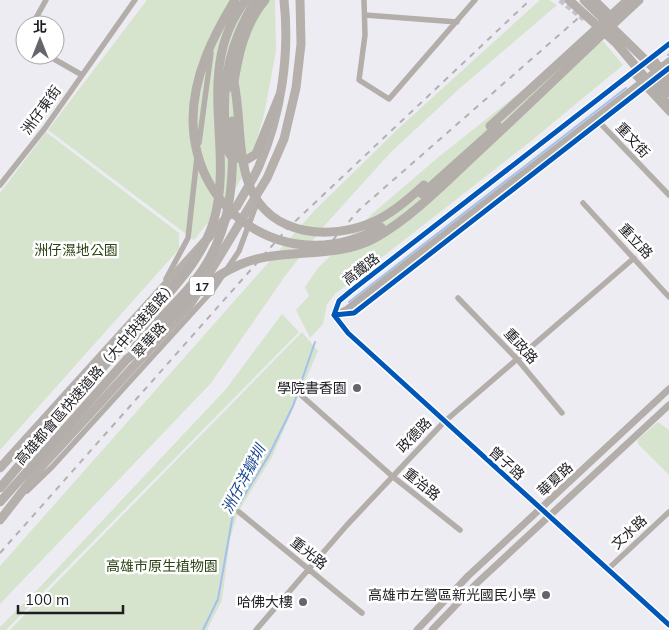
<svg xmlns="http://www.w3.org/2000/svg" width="669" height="630" viewBox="0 0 669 630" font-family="Mulish,'Noto Sans TC',sans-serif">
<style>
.green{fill:#d6e3cd}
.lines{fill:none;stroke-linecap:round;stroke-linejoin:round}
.stream{stroke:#a5c0ec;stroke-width:2}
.minor-tunnel{stroke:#c5c3c9;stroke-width:5.5;stroke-dasharray:5.5 3;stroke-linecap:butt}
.minor{stroke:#b3aea9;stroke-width:5.5}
.tertiary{stroke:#b3aea9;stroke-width:7}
.primary{stroke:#b6b0ac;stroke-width:9}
.trunk{stroke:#b4aeaa;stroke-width:9}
.rail{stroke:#b2b0b0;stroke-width:2;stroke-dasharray:6 6;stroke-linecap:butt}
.trunk-bridge{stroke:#b4aeaa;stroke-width:9}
.cycleway-casing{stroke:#fff;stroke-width:8}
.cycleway{stroke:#0057b8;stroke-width:5}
.poi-dot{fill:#67656b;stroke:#fff;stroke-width:2}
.labels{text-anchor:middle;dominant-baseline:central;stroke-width:5;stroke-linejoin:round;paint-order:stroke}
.shield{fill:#fff;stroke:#626164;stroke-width:1}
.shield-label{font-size:12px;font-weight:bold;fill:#1f1d22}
.street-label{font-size:14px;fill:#1f1d22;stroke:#fff}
.park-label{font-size:14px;fill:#2d4315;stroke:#fff}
.poi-label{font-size:14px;fill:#1f1d22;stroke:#fff;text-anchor:end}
.water-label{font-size:15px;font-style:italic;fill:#18478d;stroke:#fff}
</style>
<rect width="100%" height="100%" fill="#eeecf3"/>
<path class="green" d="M147 0H275L276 51 264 115 249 166 235 189 194 240 48 130Z
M540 0H549L557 5 459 89 391 152 325 225 285 276 211 383 0 604V566L314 211 400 127Z
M603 41 623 65 531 141 335 294 327 304 323 324 310 338 296 310 309 296 305 287 318 268 372 214 441 155 524 89Z
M46 132 179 233V249L0 450V193Z
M282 314 299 332 6 630H0V627L39 588 226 389Z
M302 332 318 351 272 457 238 512 230 539 222 600 207 630H10Z
M658 422 669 430V475L639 445 637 440Z"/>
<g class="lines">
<path class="stream" d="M668 55 669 54
M349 302 626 88
M203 630 218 599 233 514 269 455 293 406 315 342"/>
<path class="minor-tunnel" d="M560 0 584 19"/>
<path class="minor" d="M364 0 365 35 359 80 389 99 475 0
M365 15 457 22
M32 25 46 0
M25 37 23 41 25 42
M47 55 82 75
M653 57 669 77
M632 73 669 113
M660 76 669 68
M600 123 669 195
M199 143 211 53
M0 185 45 128 135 0
M583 203 669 297
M166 279 188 238 197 157
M458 298 517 359 562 413
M339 314 354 313 653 81
M302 396 392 476 460 530
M27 491 52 467 213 290 239 251 258 200
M239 512 362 613
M607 570 669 512
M256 630 347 525 444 422 634 258"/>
<path class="tertiary" d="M334 315 348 333 669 625
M334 315 339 301 351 291 669 44
M334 315 346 310 669 61
M417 630 468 576 669 389
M432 630 477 583 669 405"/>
<path class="primary" d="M0 468 237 206C244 193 253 180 259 166 281 115 290 55 284 0
M0 520 43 465 190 305 267 178 284 139 296 88 301 44 300 0"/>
<path class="trunk" d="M256 0C231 39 222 79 225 125 225 136 224 150 233 158L248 159 256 154 279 97
M0 488 88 384
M0 502 127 359"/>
<path class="rail" d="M325 249 359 210 599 0
M0 553 286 230 530 0"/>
<path class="trunk-bridge" d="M235 0C213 36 193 76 193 120 194 219 295 277 381 227
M569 0 617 44 669 106
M584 0 669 83
M594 0 607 13
M655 78 669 93
M234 82C241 117 237 154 250 187 271 237 332 241 375 221 393 213 410 198 424 185
M233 88C238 56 244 25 265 0
M490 126 628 0
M422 194 498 126
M134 349C150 327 171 309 188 289 233 237 234 185 232 121
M127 359C165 329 194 284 239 265 282 246 333 261 375 238 411 218 446 182 477 153 531 103 584 51 639 0
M88 384C108 362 128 339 149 316 174 287 203 258 214 220 235 147 193 68 246 0"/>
<defs>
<path id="cycleway" d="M334 315 348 333 669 625
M334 315 339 301 351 291 669 44
M334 315 354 313 669 68"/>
</defs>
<use href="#cycleway" class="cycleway-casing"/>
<use href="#cycleway" class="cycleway"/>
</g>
<g class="poi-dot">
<circle cx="357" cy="388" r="5"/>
<circle cx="546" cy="595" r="5"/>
<circle cx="303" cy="602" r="5"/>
</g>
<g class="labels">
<rect class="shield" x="189.5" y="276.5" width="25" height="19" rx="4"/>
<g class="shield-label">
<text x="202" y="286">17</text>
</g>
<g class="street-label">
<text transform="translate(41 110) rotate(-54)">洲仔東街</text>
<text transform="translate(633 140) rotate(47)">重文街</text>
<text transform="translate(636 241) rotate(47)">重立路</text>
<text transform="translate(361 269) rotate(-38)">高鐵路</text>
<text transform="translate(149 340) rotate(-48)">翠華路</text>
<text transform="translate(521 346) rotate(48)">重政路</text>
<text transform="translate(96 373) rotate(-49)">高雄都會區快速道路（大中快速道路）</text>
<text transform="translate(414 435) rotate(-46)">政德路</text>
<text transform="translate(507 463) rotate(42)">曾子路</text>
<text transform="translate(555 479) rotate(-43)">華夏路</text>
<text transform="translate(422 484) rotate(39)">重治路</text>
<text transform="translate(629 532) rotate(-43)">文水路</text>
<text transform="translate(309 553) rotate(39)">重光路</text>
</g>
<g class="park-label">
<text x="76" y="250">洲仔濕地公園</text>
<text x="162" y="566">高雄市原生植物園</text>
</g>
<g class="poi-label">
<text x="347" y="388">學院書香園</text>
<text x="536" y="595">高雄市左營區新光國民小學</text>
<text x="293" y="602">哈佛大樓</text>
</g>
<g class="water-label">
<text transform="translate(243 479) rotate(-62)">洲仔洋瓣圳</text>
</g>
</g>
<g transform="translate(40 40)"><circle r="24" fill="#ffffff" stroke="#a5a5a7"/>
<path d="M0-4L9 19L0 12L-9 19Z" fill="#67656b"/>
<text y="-8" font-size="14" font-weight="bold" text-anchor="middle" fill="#1f1d22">北</text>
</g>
<path d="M18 605v8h105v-8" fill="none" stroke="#1f1d22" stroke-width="2.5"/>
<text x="25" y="605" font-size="15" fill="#1f1d22" stroke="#ffffff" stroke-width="4" paint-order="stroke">100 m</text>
</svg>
